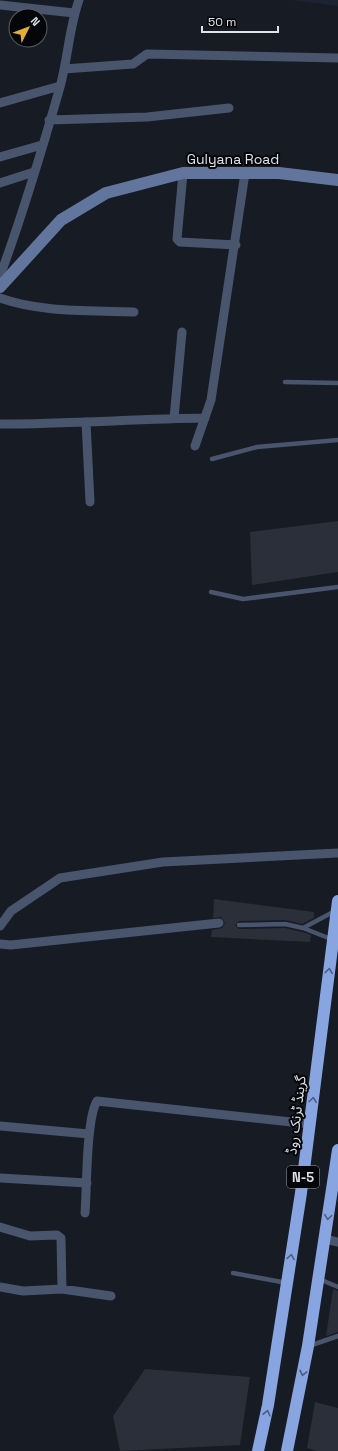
<svg xmlns="http://www.w3.org/2000/svg" width="338" height="1451" viewBox="0 0 338 1451" font-family="'Space Grotesk','Noto Sans Arabic',sans-serif">
<style>
.built{fill:#1c2332}
.building{fill:#2a2f39}
.lines{fill:none;stroke-linecap:round;stroke-linejoin:round}
.lane{stroke:#49546d;stroke-width:4.5}
.street{stroke:#49546d;stroke-width:9}
.secondary{stroke:#62759c;stroke-width:12}
.highway{stroke:#88a5e2;stroke-width:12}
.oneway{stroke:#4d5d80}
.labels{text-anchor:middle;dominant-baseline:central;stroke-width:4;stroke-linejoin:round;paint-order:stroke}
.shield{fill:#050609;stroke:#9ea1a6;stroke-width:1}
.shield-label{font-size:13px;font-weight:bold;fill:#e0e3ea}
.street-label{font-size:14px;fill:#e0e3ea;stroke:#050609}
</style>
<rect width="100%" height="100%" fill="#161b24"/>
<path class="built" d="M290 0H338V6Z"/>
<path class="building" d="M338 521V572L252 585 250 532Z
M214 899 314 912V918L302 924 285 920 239 921 235 925 239 929 285 928 302 932 311 935 310 942 211 937 212 930 222 928 225 923 221 917 213 918Z
M333 1289 338 1291V1332L326 1336Z
M145 1369 250 1377 240 1445 120 1451 113 1416Z
M315 1402 338 1408V1451H317L307 1448Z"/>
<g class="lines">
<path class="lane" d="M285 382 338 383
M212 459 257 447 338 440
M211 592 243 599 338 587
M239 925 285 924 303 928 331 939
M303 928 335 911
M233 1273 287 1283
M319 1279 338 1287
M309 1346 338 1336"/>
<path class="street" d="M0 5 74 13
M64 69 133 64 147 54 338 58
M0 103 60 86
M49 120 147 117 229 108
M0 157 42 145
M183 173 177 239 180 242 236 245
M0 183 34 172
M0 276C23 214 42 150 60 87 68 58 69 28 79 0
M0 298C42 313 90 310 134 312
M174 418 182 332
M86 422 90 502
M0 424C68 424 136 419 205 418
M195 446 211 400 245 173
M0 926 11 911 60 878 163 862 338 853
M0 944 11 945 219 923
M0 1126 89 1134
M0 1178 87 1183
M85 1213C87 1189 86 1119 97 1101L310 1124
M0 1227 30 1236 57 1235 61 1238 62 1289
M325 1239 338 1242
M0 1287 23 1291 62 1289 111 1296"/>
<path class="secondary" d="M0 287 61 220 106 193 183 173H279L338 180"/>
<path class="highway" d="M258 1451 268 1405 301 1193 338 901
M287 1451 308 1346 338 1150"/>
</g>
<defs><path id="oneway-chevron" d="M-2-3.5L2.5 0L-2 3.5" fill="none" stroke-width="1.6" stroke-linecap="round" stroke-linejoin="round"/></defs>
<g class="oneway">
<use href="#oneway-chevron" transform="translate(329 971) rotate(-83)"/>
<use href="#oneway-chevron" transform="translate(313 1100) rotate(-83)"/>
<use href="#oneway-chevron" transform="translate(328 1217) rotate(98)"/>
<use href="#oneway-chevron" transform="translate(291 1257) rotate(-81)"/>
<use href="#oneway-chevron" transform="translate(303 1373) rotate(102)"/>
<use href="#oneway-chevron" transform="translate(267 1413) rotate(-77)"/>
</g>
<g class="labels">
<rect class="shield" x="287" y="1166" width="32" height="22" rx="3"/>
<g class="shield-label">
<text x="303" y="1177">N-5</text>
</g>
<g class="street-label">
<text x="233" y="159">Gulyana Road</text>
<text transform="translate(296 1115) rotate(-83)">گرینڈ ٹرنک روڈ</text>
</g>
</g>
<g transform="translate(28 28) rotate(48)"><circle r="19" fill="#050609" stroke="#5d5e63"/>
<path d="M0-3L7 15L0 10L-7 15Z" fill="#e2ae34"/>
<text y="-6" font-size="11" font-weight="bold" text-anchor="middle" fill="#e0e3ea">N</text>
</g>
<path d="M202 26v6h76v-6" fill="none" stroke="#e0e3ea" stroke-width="2"/>
<text x="208" y="26" font-size="12" fill="#e0e3ea" stroke="#050609" stroke-width="3" paint-order="stroke">50 m</text>
</svg>
